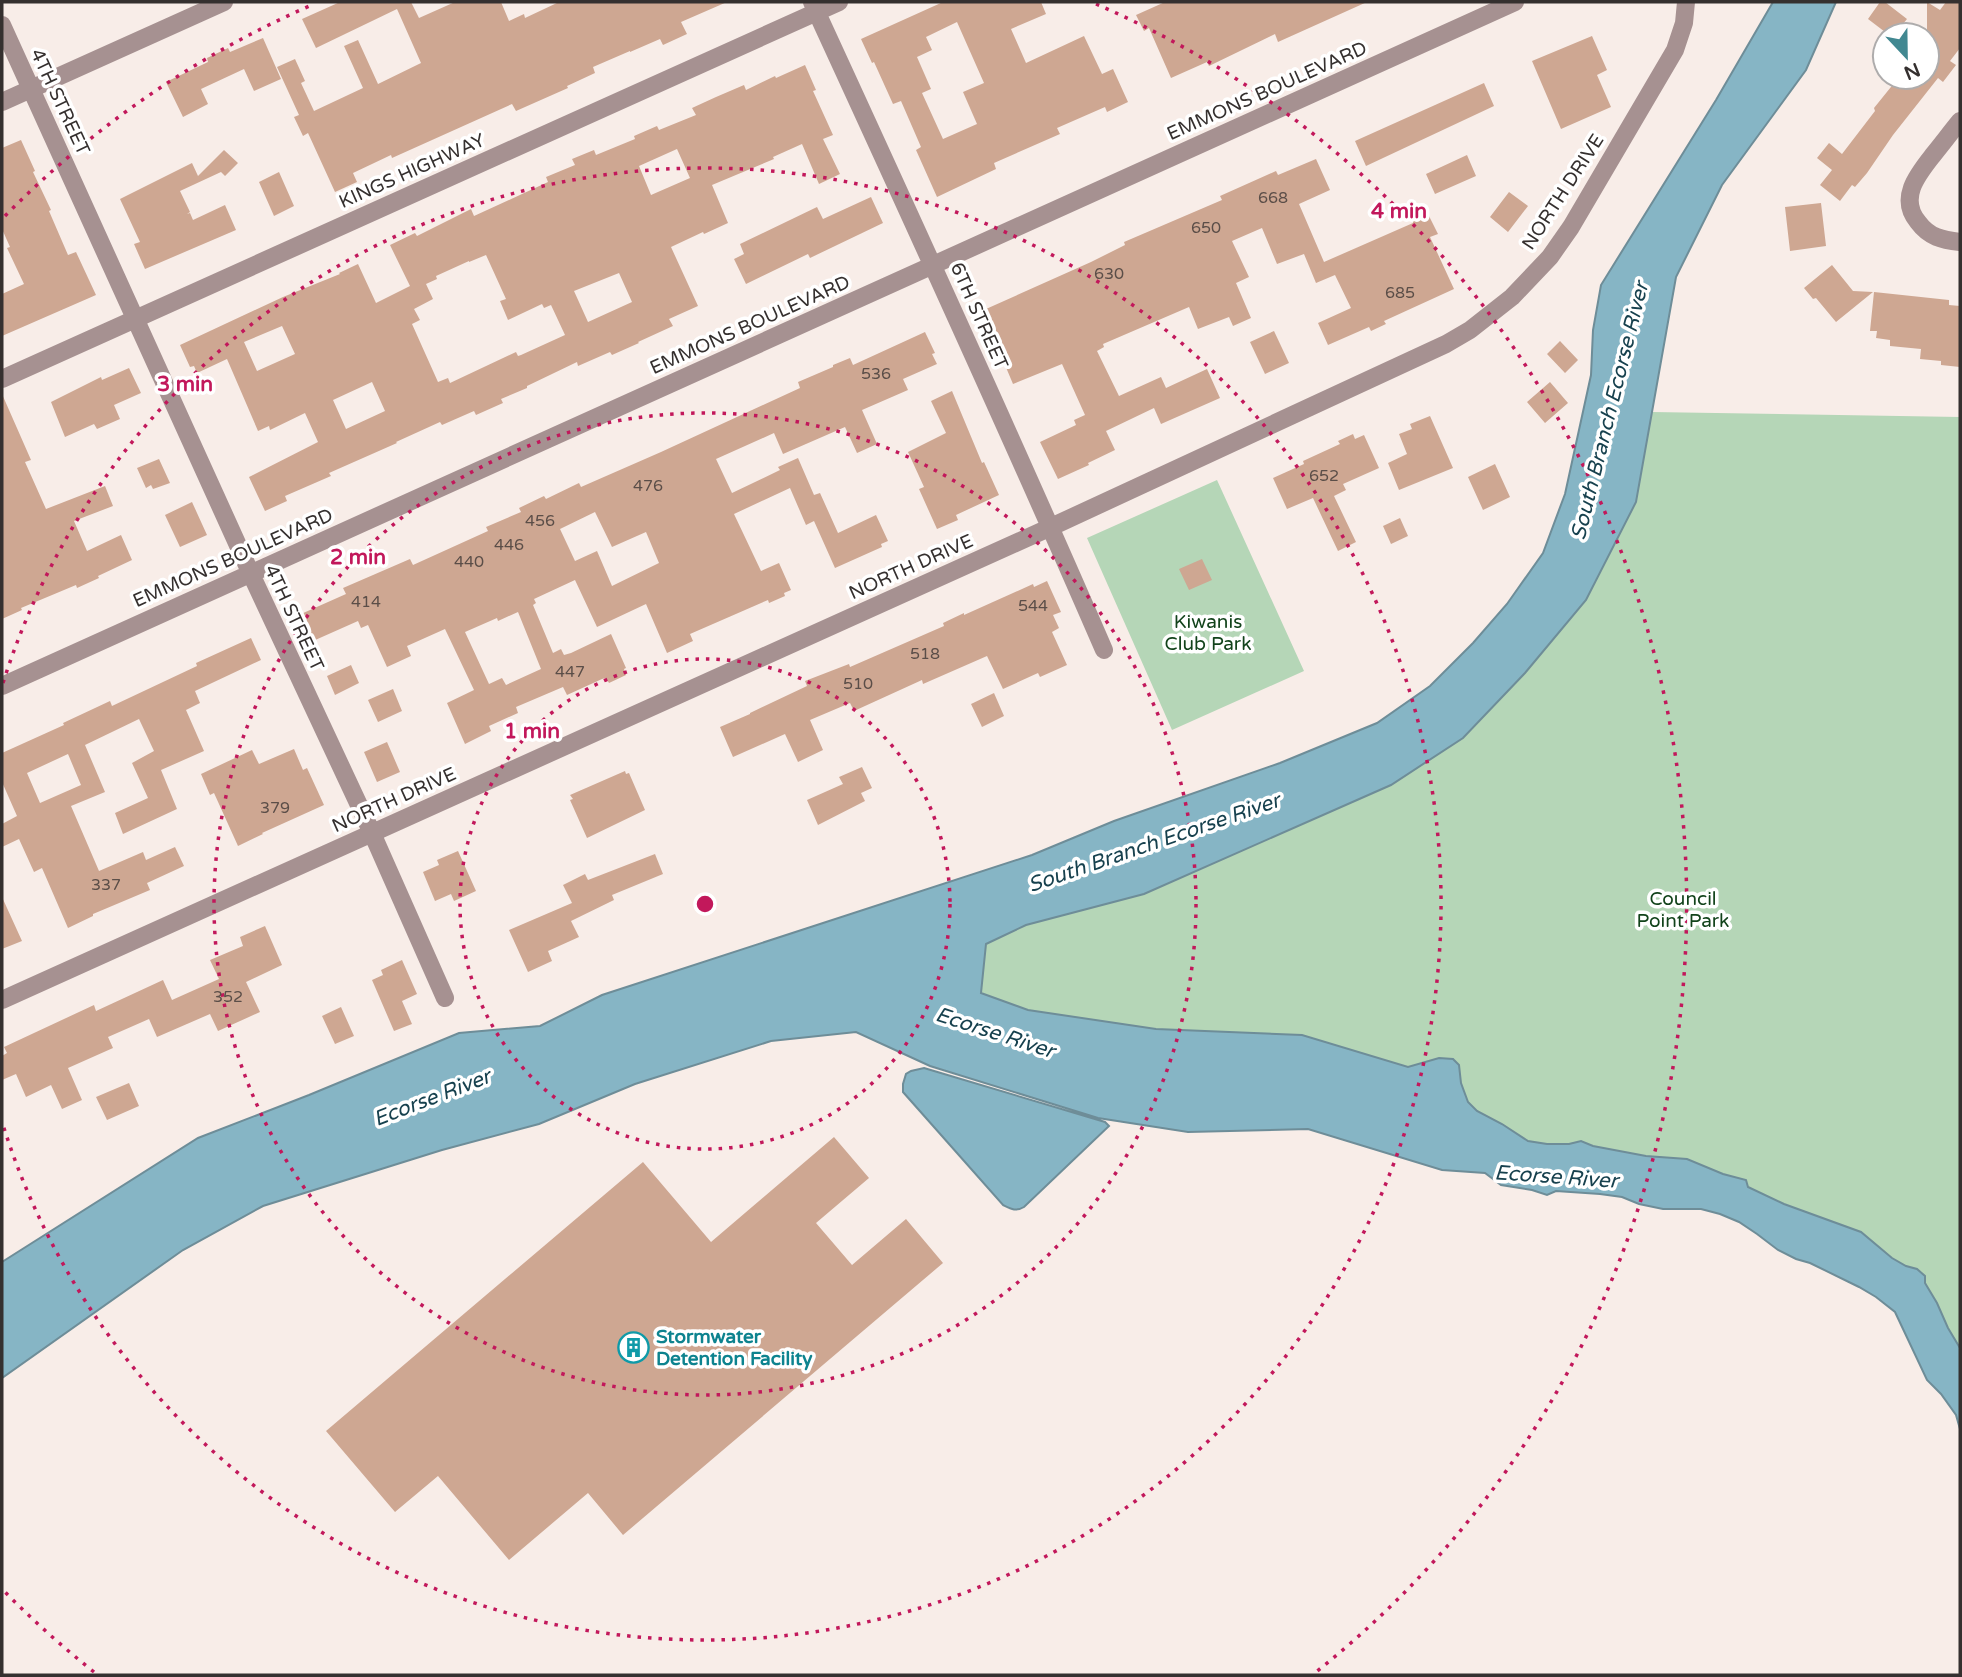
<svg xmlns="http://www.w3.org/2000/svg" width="1962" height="1677" viewBox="0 0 1962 1677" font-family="'Varela Round',sans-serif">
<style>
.green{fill:#b5d6b7}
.water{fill:#86b5c5;stroke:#6e8d98;stroke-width:2}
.building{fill:#cea792;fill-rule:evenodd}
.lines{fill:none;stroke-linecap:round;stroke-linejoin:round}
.minor{stroke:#a69191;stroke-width:18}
.ring{fill:none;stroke:#c2185b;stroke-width:3.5;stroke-dasharray:3.5 7}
.labels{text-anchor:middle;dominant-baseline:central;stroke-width:7;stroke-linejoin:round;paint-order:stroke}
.number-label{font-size:16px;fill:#5b4e48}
.street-label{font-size:19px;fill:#35302f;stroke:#fff}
.park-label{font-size:19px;fill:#12431b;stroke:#fff}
.culture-label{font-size:19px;font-weight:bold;fill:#0d838f;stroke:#fff;text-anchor:start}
.water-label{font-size:21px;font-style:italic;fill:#17414e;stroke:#fff}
.centre{fill:#c2185b;stroke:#fff;stroke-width:3.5}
.ring-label{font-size:21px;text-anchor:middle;font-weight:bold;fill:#c2185b;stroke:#fff;stroke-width:7;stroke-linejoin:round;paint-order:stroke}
</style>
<rect width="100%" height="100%" fill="#f8ede8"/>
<path class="green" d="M1652 412 1960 417V1394L1906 1309 1715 1197 1485 1173 1302 1035 1156 1029 1028 1010 981 993 985 944 1026 925 1144 894 1391 785 1636 502Z
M1217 480 1304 671 1172 730 1087 538Z"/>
<path class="water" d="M1773 2H1836L1806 70 1722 185 1676 277 1636 502 1586 600 1525 673 1463 738 1391 785 1144 894 1026 925 986 944 981 993 1028 1010 1156 1029 1302 1035 1408 1067 1439 1058 1453 1059 1459 1065 1461 1083 1468 1102 1477 1111 1502 1124 1528 1141 1547 1144H1569L1581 1141 1593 1146 1646 1156 1687 1159 1723 1174 1746 1180 1748 1187 1784 1204 1861 1232 1892 1258 1906 1266 1917 1269 1925 1276V1283L1937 1303 1948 1328 1960 1348V1429L1956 1415 1941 1394 1927 1380 1895 1312 1876 1297 1859 1287 1810 1263 1796 1259 1778 1250 1757 1234 1739 1222 1720 1214 1701 1209H1663L1639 1204 1622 1197 1600 1194 1556 1191 1547 1195 1532 1190 1501 1185 1485 1173 1442 1170 1308 1129 1188 1132 1098 1118 930 1066 856 1032 771 1041 635 1084 539 1124 442 1150 263 1206 183 1250 2 1378V1262L198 1138 309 1095 459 1033 540 1026 602 995 1032 855 1114 821 1280 763 1377 723 1430 686 1473 643 1507 604 1543 553 1565 494 1591 375 1593 330 1601 285 1716 100Z
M924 1068 1105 1122 1109 1126 1024 1207C1016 1212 1011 1209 1003 1205L903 1092V1084L906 1074 911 1071Z"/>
<path class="building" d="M340 2H411L419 18 455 2H501L509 21 524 14 525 18 559 2H727L681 22 687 34 663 45 660 39 630 52V51L593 67 595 73 567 86 568 88 516 111 512 104 392 158 391 155 353 173 357 182 335 192 308 133 303 136 294 117 299 115 277 67 295 59 305 81 301 83 314 111 363 88 344 46 358 40 378 84 421 63 397 9 316 48 302 19Z
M943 2H1041L1046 14 1011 29 1026 63 1084 36 1102 74 1113 69 1128 102 1107 112 1105 107 1057 128 1060 134 994 163 996 169 937 197 916 150 921 147 901 101 893 104 874 62 872 63 861 39ZM957 22 984 83 963 92 977 124 943 139 922 93 931 89 917 57 932 50 926 37Z
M1165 2H1367L1278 42 1275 34 1209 66 1207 62 1171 78 1149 28 1144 31 1136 15Z
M1880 2H1885L1907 19 1894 35H1889L1868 19Z
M1927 2 1940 10 1946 2H1960V48L1950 61 1956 65 1943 82 1938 78 1893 135 1867 173 1855 187 1852 185 1840 201 1820 185 1832 170 1817 158 1829 143 1842 154 1875 111 1874 108 1899 77H1927Z
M1592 36 1607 70 1597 75 1611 107 1561 129 1532 61Z
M263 38 281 79 254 91 244 69 201 89 208 104 183 117 166 82 208 62 207 58 228 48 230 52Z
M805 65 816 90 813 91 833 135 823 139 840 174 819 184 802 144 773 157 774 159 712 185 728 223 704 234 703 232 671 247 698 306 669 319 673 326 638 342 639 343 612 355 610 352 578 366 577 362 527 386V388L501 399 503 403 476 415 474 411 442 425 440 422 396 442 397 443 329 473 331 476 285 496 287 501 265 511 249 477 318 442 305 413 270 430 269 426 258 431 227 359 197 373 194 366 190 367 180 345 283 297 340 274 339 273 358 264 376 303 410 286 390 245 415 233 417 236 471 209 474 216 548 182 546 177 575 165 572 159 594 150 596 155 635 139 634 136 657 126 659 130 696 115 692 108 716 97 744 85 746 90 775 76 776 78ZM677 149 690 178 651 195 639 166ZM486 255 506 299 500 301 508 320 542 304 544 308 551 305 565 335 521 355 518 356 516 352 450 383 448 378 438 382 412 324 420 320 414 309 433 299 426 284 437 279 436 276 469 261V262ZM619 273 632 302 588 322 574 291ZM282 326 295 354 257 371 244 342ZM372 382 385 411 346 429 333 400Z
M1484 83 1494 106 1366 166 1355 141Z
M21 140 35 171 33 172 51 210 49 211 68 255 76 252 96 295 2 336V294L24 284 7 248 10 247 2 229V148Z
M224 150 238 163 225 176 221 172 180 191 190 212 187 214 190 213 193 220 225 205 236 230 145 269 134 244 140 242 120 199 192 163 198 176Z
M1467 155 1476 176 1435 194 1426 174Z
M1316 159 1330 190 1299 204 1324 262 1413 223V221L1428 214 1438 234 1430 237 1454 289 1384 321 1386 324 1371 331 1369 327 1328 345 1318 323 1351 308 1335 275 1316 283 1304 254 1277 264 1262 228 1232 241 1249 277 1236 283 1251 318 1233 326 1229 317 1198 329 1189 307 1103 344 1104 347 1097 351 1119 396 1161 377 1166 388 1207 369 1220 398 1161 424 1154 408 1106 431 1115 450 1088 463 1089 465 1058 479 1040 442 1076 425 1074 420 1085 415 1062 364 1013 384 1005 365 1010 363 986 309 1091 262 1125 245 1124 242 1222 200 1220 196 1276 171 1278 175Z
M279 172 294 206 274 216 259 182Z
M1509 192 1528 206 1508 232 1490 217Z
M871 197 883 223 810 258 808 254 746 284 734 259 744 254 740 244 817 207 823 219Z
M1821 203 1826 246 1790 251 1785 207Z
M1832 265 1853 291 1873 292 1836 322 1816 298 1813 299 1804 288Z
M1874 292 1949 300V305L1960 306V367L1941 365V361L1920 359 1921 349 1890 346V340L1876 338 1877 331H1870Z
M1274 331 1289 363 1265 374 1250 342Z
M925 332 935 353 932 354 937 364 903 379 908 390 862 410 877 444 857 453 845 427 783 454 774 433 716 459 732 493 780 470 778 467 798 458 814 495 820 493 838 533 876 515 888 541 881 544 882 547 835 568 814 521 806 525 790 488 734 514 761 571 779 563 791 590 784 593 785 596 769 603 768 600 690 634 693 641 667 653 646 604 597 627 575 580 534 599 536 603 533 605 553 653 561 649 564 655 571 653 611 634 626 668 624 669 626 675 609 683 606 678 602 679 567 695 563 687 516 707 518 713 489 726 491 731 465 744 447 703 474 690 445 629 407 646 411 656 387 667 368 625 361 628 358 621 313 641 301 614 346 594 343 588 410 559 413 565 488 531 486 527 521 512 519 508 544 496 546 499 579 483 581 487 661 452 800 388 798 382 833 367V365L850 358 853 365ZM595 512 612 547 646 532 659 563 612 586 597 551 575 561 560 529ZM518 612 541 669 506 685 502 678 489 684 465 632 497 618 498 621Z
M1560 341 1578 360 1565 373 1547 354Z
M129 368 141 393 114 405 120 419 97 429 94 424 65 437 51 402 101 377 102 380Z
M1550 382 1568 403 1545 423 1527 402Z
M952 391 982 463 984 462 999 495 956 515 958 520 937 529 919 489 924 487 908 452 946 433 931 401Z
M2 394 31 460 25 462 46 509 105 486 113 506 74 521 87 551 121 535 132 560 98 576 99 578 77 588 76 585 21 608 22 610 2 619Z
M1430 416 1453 468 1399 490 1388 463 1407 454 1399 434 1412 429 1410 424Z
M1353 434 1355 439 1364 435 1379 468 1343 484 1346 490 1334 496 1356 542 1338 551 1313 498 1287 509 1273 478 1304 464 1303 461 1340 444 1338 441Z
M159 459 170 483 153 489 151 485 146 488 137 468Z
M1495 464 1510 497 1483 510 1468 477Z
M192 502 207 535 180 547 165 515Z
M1400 518 1408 536 1391 544 1383 526Z
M1202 559 1212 580 1189 590 1179 569Z
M1047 581 1061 612 1053 615 1059 628 1052 632 1067 665 1040 677 1038 673 1003 689 987 656 923 684 922 680 854 711 850 703 810 720 823 750 798 762 785 734 733 757 720 727 750 714V713L807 686 805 681 849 664 850 667 944 626 943 623 964 613V615L1033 584 1034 587Z
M251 638 261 660 195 691 200 703 186 710 204 751 161 770 177 809 123 834 115 813 148 798 132 763 154 751 139 719 85 745 105 792 71 806 99 871 143 852 146 860 175 847 184 866 147 883 150 890 93 914V916L68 928 42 868 34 872 19 839 2 847V824L17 816 2 782V753L64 725 63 723 110 701 112 706 197 666 196 663ZM68 754 81 785 40 803 27 773Z
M351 665 359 683 335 695 327 676Z
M393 689 402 711 378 722 368 700Z
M994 693 1004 716 982 727 971 704Z
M387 742 400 772 377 782 364 752Z
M294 749 303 770 307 768 324 805 262 833 263 834 238 846 214 793 210 795 201 774 252 750 259 764Z
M862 767 872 788 861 793 865 801 818 825 807 800 843 784 839 777Z
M625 771 626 774 629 773 645 810 587 838 570 800 573 799 570 795Z
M458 851 476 891 454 901 451 894 435 901 423 872 439 865 437 860Z
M655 854 663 874 612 895 614 900 571 921 579 937 548 951 552 961 528 972 509 930 572 903 563 885 585 874 588 880Z
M2 897 22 941 2 949Z
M265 926 282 965 246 982 260 1012 218 1031 210 1014 157 1037 149 1019 108 1037 113 1048 68 1068 82 1100 62 1109 51 1085 26 1097 16 1074 2 1080V1056L7 1053 4 1047 94 1005 96 1011 163 980 172 1000 219 979 210 960 243 946 240 937Z
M402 960 417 994 402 1001 412 1024 394 1031 372 980 383 975 381 970Z
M341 1007 354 1036 335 1044 322 1016Z
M129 1083 139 1106 107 1120 96 1097Z
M834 1137 869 1178 816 1223 852 1265 906 1219 943 1263 623 1535 588 1493 509 1560 438 1476 395 1512 326 1431 643 1162 711 1242Z"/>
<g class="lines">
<path class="minor" d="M812 2C911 217 1010 433 1104 650
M2 25 251 574 372 833 445 998
M2 102 224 2
M1960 121C1951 132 1942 144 1933 155 1918 174 1898 198 1918 222 1929 237 1942 240 1960 242
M2 379 839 2
M2 686 1515 2
M2 1000 1051 527 1446 344 1470 330 1512 297 1550 257 1571 227 1675 50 1684 23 1686 2"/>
</g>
<g class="ring">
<circle cx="705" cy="904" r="245"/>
<circle cx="705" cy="904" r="491"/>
<path d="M3 683A736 736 0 1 1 3 1125"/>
<path d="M94 1672A981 981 0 0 1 5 1592M5 216A981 981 0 0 1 314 4M1096 4A981 981 0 0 1 1316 1672"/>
</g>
<defs>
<symbol id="building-ring" viewBox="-11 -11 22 22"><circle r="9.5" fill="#fff" stroke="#0f9aa8" stroke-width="1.5"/><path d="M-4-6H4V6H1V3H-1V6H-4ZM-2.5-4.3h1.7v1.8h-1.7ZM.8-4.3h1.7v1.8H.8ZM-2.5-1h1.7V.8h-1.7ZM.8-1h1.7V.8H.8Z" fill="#0f9aa8"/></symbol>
</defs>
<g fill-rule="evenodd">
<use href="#building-ring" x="616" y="1330" width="35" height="35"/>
</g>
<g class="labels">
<g class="number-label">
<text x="1273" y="198">668</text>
<text x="1206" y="228">650</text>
<text x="1109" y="274">630</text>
<text x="1400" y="293">685</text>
<text x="876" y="374">536</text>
<text x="1324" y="476">652</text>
<text x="648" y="486">476</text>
<text x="540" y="521">456</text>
<text x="509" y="545">446</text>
<text x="469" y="562">440</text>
<text x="366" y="602">414</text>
<text x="1033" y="606">544</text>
<text x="925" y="654">518</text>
<text x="570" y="672">447</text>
<text x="858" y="684">510</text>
<text x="275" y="808">379</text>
<text x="106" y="885">337</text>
<text x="228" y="997">352</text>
</g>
<g class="street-label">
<text transform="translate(1267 91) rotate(-24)">EMMONS BOULEVARD</text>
<text transform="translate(60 102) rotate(65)">4TH STREET</text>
<text transform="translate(412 171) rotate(-24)">KINGS HIGHWAY</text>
<text transform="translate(1563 192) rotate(-57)">NORTH DRIVE</text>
<text transform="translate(979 316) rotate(66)">6TH STREET</text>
<text transform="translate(750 325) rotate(-24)">EMMONS BOULEVARD</text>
<text transform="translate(233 558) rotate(-24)">EMMONS BOULEVARD</text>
<text transform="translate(911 567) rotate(-24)">NORTH DRIVE</text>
<text transform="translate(294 618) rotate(65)">4TH STREET</text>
<text transform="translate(394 800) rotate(-24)">NORTH DRIVE</text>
</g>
<g class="park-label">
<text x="1208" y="622">Kiwanis<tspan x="1208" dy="22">Club Park</tspan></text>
<text x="1683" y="899">Council<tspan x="1683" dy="22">Point Park</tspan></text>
</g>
<g class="culture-label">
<text x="656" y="1337">Stormwater<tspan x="656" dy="22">Detention Facility</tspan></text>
</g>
<g class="water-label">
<text transform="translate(1610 411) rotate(-76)">South Branch Ecorse River</text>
<text transform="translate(1154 843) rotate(-19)">South Branch Ecorse River</text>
<text transform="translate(995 1033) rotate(18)">Ecorse River</text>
<text transform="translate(432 1098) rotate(-21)">Ecorse River</text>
<text transform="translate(1556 1177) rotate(4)">Ecorse River</text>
</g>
</g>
<circle cx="705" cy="904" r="10" class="centre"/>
<g class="ring-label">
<text x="1399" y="218">4 min</text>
<text x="185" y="391">3 min</text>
<text x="358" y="564">2 min</text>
<text x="532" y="738">1 min</text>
</g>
<rect width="1962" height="1677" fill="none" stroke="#35302f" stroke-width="7"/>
<g transform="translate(1906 56) rotate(158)"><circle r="33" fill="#ffffff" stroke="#aeacac" stroke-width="2"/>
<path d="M0-5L12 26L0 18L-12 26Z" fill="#418891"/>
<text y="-10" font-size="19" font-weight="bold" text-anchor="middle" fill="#35302f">N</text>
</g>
</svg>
